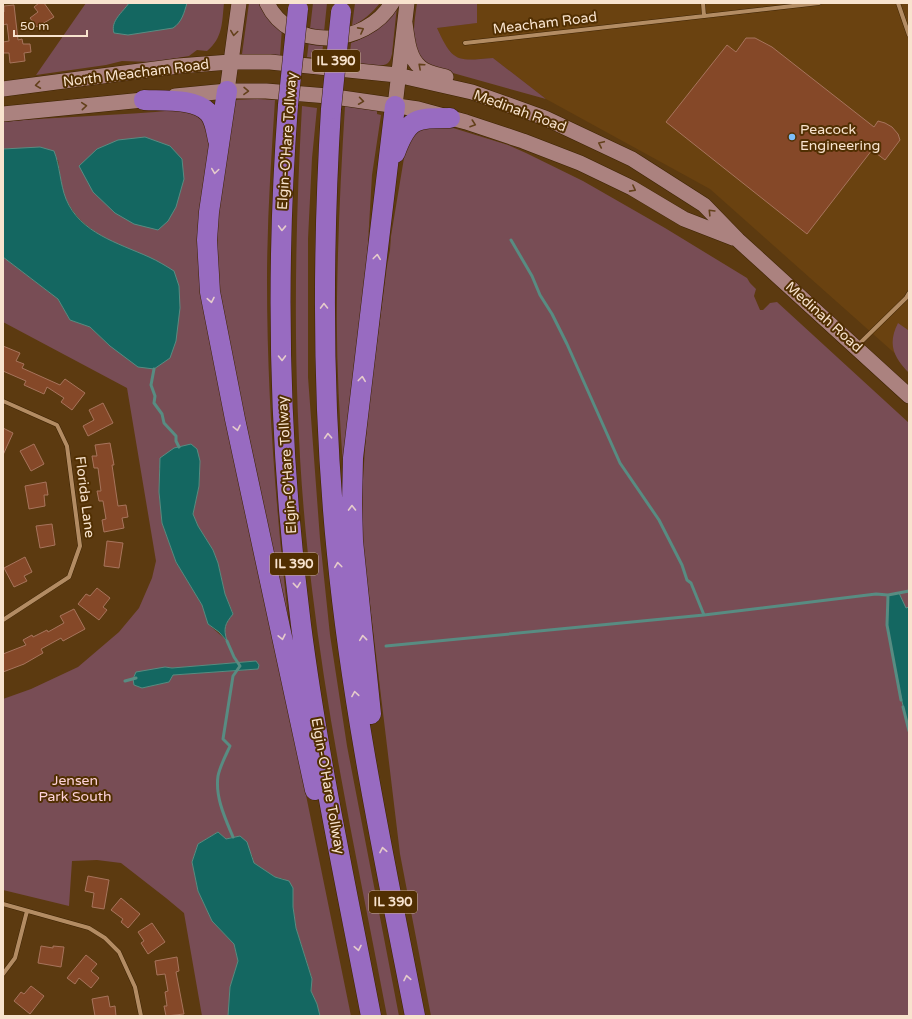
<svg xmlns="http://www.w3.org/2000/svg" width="912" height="1019" viewBox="0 0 912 1019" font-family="'Varela Round',sans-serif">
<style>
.built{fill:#6a4210}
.green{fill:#784d55;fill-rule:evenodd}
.water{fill:#146761;stroke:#588c82}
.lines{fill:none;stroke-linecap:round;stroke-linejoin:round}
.stream{stroke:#588c82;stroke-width:3}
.building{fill:#854828;stroke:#a7745c}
.minor-casing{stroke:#3c2203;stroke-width:5}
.secondary-casing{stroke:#3c2203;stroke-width:16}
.motorway-casing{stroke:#3c2203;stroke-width:21}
.minor{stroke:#b38c63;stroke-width:4}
.secondary{stroke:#ab827f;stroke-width:15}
.motorway{stroke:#986bc1;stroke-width:20}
.motorway-bridge-casing{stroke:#3c2203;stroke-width:21;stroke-linecap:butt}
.motorway-bridge{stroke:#986bc1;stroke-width:20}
.oneway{stroke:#63401b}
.oneway2{stroke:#e5cbcb}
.poi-dot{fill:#7dbef9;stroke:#512f02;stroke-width:1.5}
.labels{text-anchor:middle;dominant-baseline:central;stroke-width:4;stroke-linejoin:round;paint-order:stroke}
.shield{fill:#512f02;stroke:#c6ad91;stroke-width:1}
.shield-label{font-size:13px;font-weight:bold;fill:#f8e3ce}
.street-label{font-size:14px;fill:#f8e3ce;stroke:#512f02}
.poi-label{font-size:14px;fill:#f8e3ce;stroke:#512f02;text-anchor:start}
.park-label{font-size:14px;fill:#fdd2d9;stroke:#512f02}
</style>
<rect width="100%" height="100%" fill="#5c3a10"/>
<path class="built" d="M477 3H909V366L710 189 546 99 493 58 465 60 454 56 444 44 437 28 476 23Z"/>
<path class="green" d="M86 3H224C222 22 223 38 207 51L197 50 189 56 153 62 122 61 106 65 36 75Z
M249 3H260L282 28 280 56H249L242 54Z
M313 3H327L324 32 310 29Z
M355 3H380C372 13 364 20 352 26Z
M417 3H477V23L437 28C453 63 457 61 493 58L546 99 435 68C430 65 424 62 420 57 410 43 415 19 417 3Z
M397 6 392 54C391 57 391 60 388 63 381 69 358 63 349 61L351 43C372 35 384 25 397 6Z
M309 41 323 44 322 58 307 57Z
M257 99 275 100C271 160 267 221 267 281 267 397 276 511 289 625L219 295 216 238 218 203 234 100Z
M302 106 317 108 312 158 308 239V377L320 539 330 635 347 746 399 1016H387C360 874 329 733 312 589 292 429 293 267 302 106Z
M345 106 377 109V114L381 115 372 175 367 260 347 466H343C339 410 336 353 337 297 338 233 341 169 345 106Z
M177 110 198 114 204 121 210 140 204 196 274 638 351 1016H320L317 1004 311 991 312 978 296 928 293 907V888L284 879 275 877 254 863 252 855 233 837 226 839 218 832 198 844 192 862 198 891 212 921 234 944 238 961 230 987 228 1016H202L184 913 166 898 121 863 97 860 72 861 69 906 3 890V699L31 689 78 667 119 632 139 608 152 578 156 561 127 388 3 322V257L58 299 70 320 90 327 110 346 150 258C118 244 82 233 66 199 61 188 60 172 58 160L10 148 3 149V122C61 116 119 116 177 110ZM200 461 199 486 193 514 198 526 213 550 218 563 225 594 233 613C226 623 223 628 226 640L208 624 202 605 176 562 162 523 159 492V468ZM256 661 259 665 257 669 173 675 169 682 142 688 134 685 165 667 172 668Z
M425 127H450L508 145 526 153 583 181 665 228 747 278 750 283 756 289 754 296 760 310H763L770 303 777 302 909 423V607L887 625 901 697 909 731V1016H431L400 854 362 538C360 447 376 356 387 266L390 250 391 236 405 152 413 135Z
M898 323 908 330 909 329V373C894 357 887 345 898 323Z"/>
<path class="water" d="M129 3H187C184 13 182 22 173 28L128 35 114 33C110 21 123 12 129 3Z
M145 137 170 146 182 159 184 179 176 207 168 221 158 230 134 224 115 213 93 192 79 166 97 149 118 140Z
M40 147 54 151C60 166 60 184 66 199 80 233 118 243 149 257 158 261 166 266 174 271L179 286 180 308 176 341 170 358 154 369 138 367 110 346 90 327 70 320 58 299 3 257V149Z
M191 444 197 449 200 461 199 486 193 514 198 526 213 550 218 563 225 594 233 614C225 624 223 628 227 641L219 632 208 624 202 605 176 562 162 523 159 492 160 458 174 448Z
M899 593 906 608 909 607V731L901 697 887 625 888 595Z
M256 661 259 665 258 669 173 675 169 682 142 688 134 685 133 679 136 672 165 667 172 668Z
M218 832 226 839 240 836 247 842 254 863 275 877 289 881 293 888V907L296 928 312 979 311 991 317 1004 320 1016H228L230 987 238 961 234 944 212 921 198 891 192 862 198 844Z"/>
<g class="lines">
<path class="stream" d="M511 240 532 276 540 295 552 314 567 344 620 463 659 520 682 565 687 580 691 583 704 615
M154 369 151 385 155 396 154 403 162 414 164 423 176 436V441L179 447
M888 595 887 625 901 700
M227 641 234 657 240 666 233 676 223 739 230 746C226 755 220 766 218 776 215 797 225 818 233 837
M386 646 704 615 876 594 888 595 909 591
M125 681 136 678
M903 707 909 731"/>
</g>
<path class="building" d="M39 3H44L54 17 37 27 30 18 38 12 34 7Z
M14 5 18 40 22 39 23 44H30L31 52 24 53 25 61 10 63 9 53H3V42L9 41 7 24 3 25V12H4V6Z
M746 38H755L772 47 874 127 878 121 885 123 892 127 898 134 900 140 885 160 872 150 807 234 666 122 727 45 736 52Z
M3 346 20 353 16 361 24 364 22 368 60 385 65 379 85 393 72 410 61 402 64 398 47 387 44 394 24 385 26 381 3 371Z
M103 403 113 423 88 436 83 426 94 420 89 410Z
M3 428 13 433 3 455Z
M110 443 114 465H112L118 506 126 505 128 517 122 518 124 528 104 532 102 520 106 519 103 501H99L97 491H101L98 468H94L92 456H97L95 445Z
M34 444 44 464 31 471 20 451Z
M46 482 48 495H44L45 506 29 509 25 486Z
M52 524 55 545 40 548 36 526Z
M107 541 123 543 119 568 104 566Z
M25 557 32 572 24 576 27 581 14 587 4 568Z
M97 588 110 598 103 607 107 610 99 620 78 604 86 594 90 596Z
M74 609 85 629 63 641 61 638 41 649 43 653 24 664 3 672V654L26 645 23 640 32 635 33 637 47 630 48 632 64 623 60 616Z
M88 876 109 880 104 909 92 907 94 893 85 891Z
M121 898 140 914 128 928 121 922 123 919 111 910Z
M152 923 165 942 148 954 141 943 144 941 138 932Z
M41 946 53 948V946L64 947 61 967 38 963Z
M86 955 97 964 91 971 99 978 91 988 79 978 75 984 67 978Z
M177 957 179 971 176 972 184 1014 166 1016 164 1006H167L165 992 168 991 165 974 157 975 155 961Z
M31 986 44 996 30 1014 14 1001 21 992 24 994Z
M108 996 110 1007 115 1006 116 1016H95L92 999Z"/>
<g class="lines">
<defs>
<path id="minor" d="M703 3 704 16
M898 3 909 35
M465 43 819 3
M858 345 906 298 909 293
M3 401 57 425 67 446 80 546 69 577 3 620
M3 904 89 928 105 938 119 952 135 987 141 1016
M3 974 15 958 27 911"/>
<path id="secondary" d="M267 3C290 52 366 47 392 3
M405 23C407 37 408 57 420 67 426 73 438 75 446 77
M3 89 178 66 230 62H270L397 75 472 92 545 118 632 159 704 205 738 240 909 396
M227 91 239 3
M175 96 227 91H266L328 96 418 109 466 122 523 141 580 163 632 188 684 219 733 238
M395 106 407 3
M3 114 153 99"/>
<path id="motorway" d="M227 91 209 212 207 240 210 292 235 419 315 790
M144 100C163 101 196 98 209 113 215 120 216 131 218 140
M288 105C275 278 279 453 301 625 318 757 346 886 371 1016
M331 109C322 258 322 406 337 554 352 709 385 863 415 1016
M395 153C408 118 415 118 450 118
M371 714 353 541 352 504 353 458 395 106"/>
</defs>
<use href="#minor" class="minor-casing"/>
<use href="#secondary" class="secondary-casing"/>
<use href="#motorway" class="motorway-casing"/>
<use href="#minor" class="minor"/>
<use href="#secondary" class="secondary"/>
<use href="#motorway" class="motorway"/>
<defs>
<path id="motorway-bridge" d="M288 105 298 9
M331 109 341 12"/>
</defs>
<use href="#motorway-bridge" class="motorway-bridge-casing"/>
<use href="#motorway-bridge" class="motorway-bridge"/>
</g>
<defs><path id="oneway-chevron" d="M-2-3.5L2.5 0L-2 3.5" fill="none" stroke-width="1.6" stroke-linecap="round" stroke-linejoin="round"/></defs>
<g class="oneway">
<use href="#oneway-chevron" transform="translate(361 30) rotate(-28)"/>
<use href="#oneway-chevron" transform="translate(234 33) rotate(98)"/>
<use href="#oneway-chevron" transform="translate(421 66) rotate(-138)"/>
<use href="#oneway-chevron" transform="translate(38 85) rotate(172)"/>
<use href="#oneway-chevron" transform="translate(246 91) rotate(1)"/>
<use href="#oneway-chevron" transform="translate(361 101) rotate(8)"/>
<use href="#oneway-chevron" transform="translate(84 106) rotate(-5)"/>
<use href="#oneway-chevron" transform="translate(473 124) rotate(19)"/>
<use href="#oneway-chevron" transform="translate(601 144) rotate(-155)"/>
<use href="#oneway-chevron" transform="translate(633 189) rotate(28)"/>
<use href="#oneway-chevron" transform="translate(711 212) rotate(-134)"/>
</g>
<g class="oneway2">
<use href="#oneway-chevron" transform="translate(215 171) rotate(98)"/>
<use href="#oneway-chevron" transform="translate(282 228) rotate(92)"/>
<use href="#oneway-chevron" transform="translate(377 257) rotate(-83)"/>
<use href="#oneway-chevron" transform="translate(211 300) rotate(79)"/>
<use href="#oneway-chevron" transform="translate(324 306) rotate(-91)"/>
<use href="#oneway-chevron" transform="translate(282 358) rotate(89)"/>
<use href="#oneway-chevron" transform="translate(362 379) rotate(-83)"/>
<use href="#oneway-chevron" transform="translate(237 428) rotate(78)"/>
<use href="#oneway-chevron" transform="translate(328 436) rotate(-93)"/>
<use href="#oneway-chevron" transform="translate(352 508) rotate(-91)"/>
<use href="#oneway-chevron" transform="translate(338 565) rotate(-97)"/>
<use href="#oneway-chevron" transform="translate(297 585) rotate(84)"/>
<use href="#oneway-chevron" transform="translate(282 637) rotate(78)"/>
<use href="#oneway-chevron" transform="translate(363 638) rotate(-96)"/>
<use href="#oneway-chevron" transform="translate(355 694) rotate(-99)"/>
<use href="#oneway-chevron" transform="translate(383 850) rotate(-101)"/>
<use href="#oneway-chevron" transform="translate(358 948) rotate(79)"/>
<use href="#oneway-chevron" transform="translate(407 978) rotate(-101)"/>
</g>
<circle class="poi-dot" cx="792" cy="137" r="4"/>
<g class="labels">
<g class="shield">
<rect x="312" y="50" width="48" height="22" rx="3"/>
<rect x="270" y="553" width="48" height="22" rx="3"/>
<rect x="369" y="891" width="48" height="22" rx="3"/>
</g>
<g class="shield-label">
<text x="336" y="61">IL 390</text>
<text x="294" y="564">IL 390</text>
<text x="393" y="902">IL 390</text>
</g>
<g class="street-label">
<text transform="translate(545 23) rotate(-7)">Meacham Road</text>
<text transform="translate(136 73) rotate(-7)">North Meacham Road</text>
<text transform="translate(520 111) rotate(20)">Medinah Road</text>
<text transform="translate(287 141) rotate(-86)">Elgin-O'Hare Tollway</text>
<text transform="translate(824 317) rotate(42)">Medinah Road</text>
<text transform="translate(287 465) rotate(-94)">Elgin-O'Hare Tollway</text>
<text transform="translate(85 497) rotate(83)">Florida Lane</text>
<text transform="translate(328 786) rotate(80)">Elgin-O'Hare Tollway</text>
</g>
<g class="poi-label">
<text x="800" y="129">Peacock<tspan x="800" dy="16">Engineering</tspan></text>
</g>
<g class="park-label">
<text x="75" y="780">Jensen<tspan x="75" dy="16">Park South</tspan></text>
</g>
</g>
<rect width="912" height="1019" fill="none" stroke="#f8e3ce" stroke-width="8"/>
<path d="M14 30v6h73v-6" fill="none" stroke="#f8e3ce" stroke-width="2"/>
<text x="20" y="30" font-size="12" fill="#f8e3ce" stroke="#512f02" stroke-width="3" paint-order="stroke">50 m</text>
</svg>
